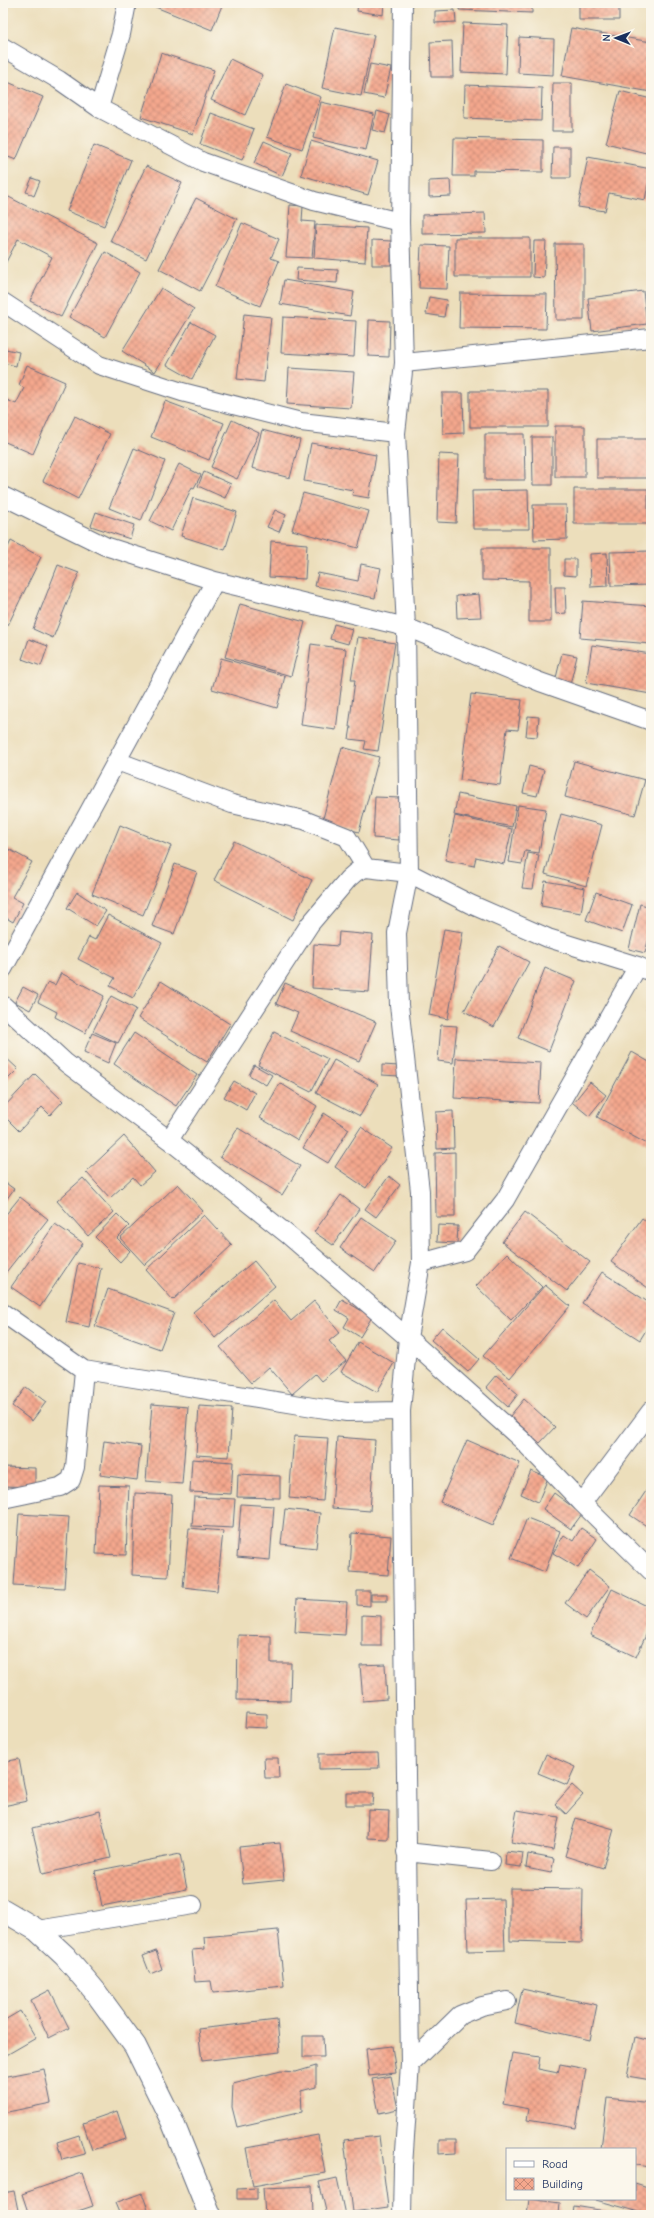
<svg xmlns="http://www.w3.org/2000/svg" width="654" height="2218" viewBox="0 0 654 2218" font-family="'Comic Neue',sans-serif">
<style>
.building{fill:url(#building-cross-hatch)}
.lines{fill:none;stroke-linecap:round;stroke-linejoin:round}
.street-casing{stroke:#646c7f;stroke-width:20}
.primary-casing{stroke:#646c7f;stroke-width:24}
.street{stroke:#fff;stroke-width:18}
.primary{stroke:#fff;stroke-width:22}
</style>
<defs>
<pattern id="building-cross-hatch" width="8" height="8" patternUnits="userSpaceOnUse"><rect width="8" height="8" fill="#f4a78d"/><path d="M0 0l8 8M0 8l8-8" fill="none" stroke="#c58876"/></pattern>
</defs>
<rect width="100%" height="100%" fill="#fbf7ec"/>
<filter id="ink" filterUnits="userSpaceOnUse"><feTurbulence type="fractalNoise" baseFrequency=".025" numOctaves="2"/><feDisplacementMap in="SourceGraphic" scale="8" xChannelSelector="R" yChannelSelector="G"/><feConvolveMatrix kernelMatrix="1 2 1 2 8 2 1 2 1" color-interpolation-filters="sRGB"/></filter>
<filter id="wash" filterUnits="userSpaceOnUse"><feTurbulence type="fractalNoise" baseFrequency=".012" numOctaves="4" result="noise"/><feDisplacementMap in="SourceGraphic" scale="16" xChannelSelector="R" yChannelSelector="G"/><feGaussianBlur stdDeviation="0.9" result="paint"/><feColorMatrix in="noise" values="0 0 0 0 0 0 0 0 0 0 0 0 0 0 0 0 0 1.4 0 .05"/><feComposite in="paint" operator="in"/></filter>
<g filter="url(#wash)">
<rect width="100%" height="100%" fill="#ecdebb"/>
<g id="blocks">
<path class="building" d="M154 3H223L212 30 153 6Z
M358 3H384L383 15 357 11Z
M460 3H532V13L459 10Z
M579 3H619V20H579Z
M455 10 456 22 435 23V11Z
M463 23 508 25 506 74 461 72Z
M335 27 374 35 361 96 322 88Z
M571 28 651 42V92L562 76Z
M519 37 554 39 553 75 518 73Z
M452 41 453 77H431L430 42Z
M161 53 214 70 193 134 141 117Z
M230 59 263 75 245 115 211 100Z
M370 64 391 68 384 98 364 94Z
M3 80 43 97 16 160 3 155Z
M553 83H572V131H552Z
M286 84 321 97 302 149 267 137Z
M465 85 542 88 541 121 464 118Z
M620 91 651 99V133L646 153 606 143Z
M321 102 374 114 366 150 313 138Z
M377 111 390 115 385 133 372 130Z
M211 113 254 129 242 160 200 144Z
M454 138 543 140V172L474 171V176H453Z
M264 141 292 153 282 176 254 163Z
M311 141 378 161 368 195 301 175Z
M94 145 131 160 104 226 67 211Z
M553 147H570V178H552Z
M588 157 651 169 645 200 609 193 605 211 578 207Z
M146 166 182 183 146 259 110 241Z
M32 178 40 181 34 196 26 192Z
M450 180 451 196 429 197V181Z
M3 194 98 243 61 317 30 301 52 257 18 239 5 264 3 263Z
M196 198 237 219 200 291 159 269Z
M290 205 303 206 302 221 315 222 312 258 286 257Z
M485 213 486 233 422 234V215Z
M242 223 279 239 271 258 279 261 260 306 215 287Z
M316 225 367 228 365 262 314 258Z
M455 238H530V277H455Z
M372 240 391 241V265H372Z
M534 241H546L544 278 533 277Z
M555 244H584V320H556Z
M421 245 449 246 447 289 419 288Z
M105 252 140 272 105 337 69 317Z
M297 268 338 270 337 283 296 280Z
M284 280 354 292 350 316 280 304Z
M161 288 194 309 155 372 122 351Z
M643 291 647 324 592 331 588 298Z
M460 293 547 294 546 329 459 328Z
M429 297 447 300 444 317 426 314Z
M244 314 271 317 264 382 237 379Z
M283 317 356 321 354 357 281 353Z
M369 320 390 321 389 357 368 356Z
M191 322 215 335 192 379 167 365Z
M6 349 19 352 16 366 3 363Z
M27 365 65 382 33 454 3 441V409L7 400 16 404 24 388 19 385Z
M289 368 354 372 351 408 287 404Z
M470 391H548V427H470Z
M442 393H463L464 433 443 434Z
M165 401 224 423 209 460 151 437Z
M75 416 110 434 78 499 43 481Z
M232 420 259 433 237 479 211 467Z
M555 426H585V477H555Z
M262 430 300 440 290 478 252 468Z
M485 434H524L525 480H485Z
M532 437H552V485H533Z
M597 439H648L649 478H597Z
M311 443 376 455 369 498 352 495 353 490 304 481Z
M134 448 165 461 141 521 109 508Z
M439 454 459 455 456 523 437 522Z
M179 464 201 475 194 488 192 487 171 531 150 521Z
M204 472 231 484 225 498 198 486Z
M574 489H648V524H574Z
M528 490 529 529H473L472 491Z
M303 493 369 511 358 548 292 530Z
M193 498 237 512 225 550 181 536Z
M533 505H566L567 539 534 540Z
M275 510 286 515 279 532 267 527Z
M96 512 134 525 130 539 91 526Z
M11 541 41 557 8 625 3 623V557Z
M271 541 307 544 305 579 269 577Z
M482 548H551V622H529V581L482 580Z
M651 551V585L611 586 610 552Z
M607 553 608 586 591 587 590 554Z
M564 559H576V576L564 575Z
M361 564 381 568 375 598 315 586 318 573 358 581Z
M58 565 79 573 53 638 33 629Z
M555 587H565L566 613 556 614Z
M479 594 481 617 457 618 456 596Z
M583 601 651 606V644L580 638Z
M240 604 305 622 291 676 225 657Z
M334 624 352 629 348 644 330 639Z
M358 637 395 643 378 751 364 749 366 741 349 739 351 727H349L355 680H351Z
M29 639 48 646 41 666 22 659Z
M311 644 346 649 336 730 301 725Z
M592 645 651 654V694L586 683Z
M562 653 577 656 570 685 555 682Z
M221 658 285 676 277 708 212 689Z
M471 694 522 700 518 730 507 729 500 785 460 780Z
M528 716 539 717 537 737 526 736Z
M342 747 379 757 359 832 322 822Z
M574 761 645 780 635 815 565 797Z
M529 766 544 770 537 796 523 793Z
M458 794 516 806 512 827 454 815Z
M375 797 400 798 399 840 373 838Z
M518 805 546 809 539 853 525 851 522 864 509 862Z
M561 814 602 825 586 886 545 874Z
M455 816 512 829 504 864 476 857 474 866 445 860Z
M120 825 171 846 143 915 92 894Z
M234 841 312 880 293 920 214 880Z
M3 846 32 862 12 897 23 903 13 922 3 916Z
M528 853 539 855 533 889 522 888Z
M175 864 197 872 174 934 152 926Z
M545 881 585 888 581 913 541 906Z
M77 892 106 911 96 926 67 908Z
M596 892 632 905 622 933 586 920Z
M640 904 651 907V942L648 941 645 953 629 949Z
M108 915 162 943 133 998 110 986 115 978 78 959 89 937 95 940Z
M444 929 463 932 448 1019 429 1015Z
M339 932 373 935 369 992 312 988 314 944 338 946Z
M499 946 529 962 494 1027 464 1011Z
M545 968 576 981 549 1051 518 1038Z
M61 973 104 996 85 1033 55 1017 57 1012 38 1002 48 982 55 985Z
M161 981 230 1024 207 1062 138 1018Z
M285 983 376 1022 359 1061 290 1031 298 1013 276 1004Z
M23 987 38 995 30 1010 15 1002Z
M111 996 136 1009 118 1043 93 1031Z
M651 999V1012L646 1010Z
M441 1025 457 1026 453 1063 438 1061Z
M274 1032 328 1059 311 1092 258 1065Z
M92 1033 116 1043 108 1063 84 1052Z
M134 1033 197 1075 176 1106 114 1064Z
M632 1052 651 1063V1146L597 1117Z
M3 1055 18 1069 3 1084Z
M456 1058 541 1063 539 1103 454 1098Z
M334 1060 378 1084 360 1116 316 1093Z
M254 1065 272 1075 266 1085 249 1075Z
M382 1065 399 1066V1076L382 1075Z
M35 1074 63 1101 50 1115 42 1107 19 1131 3 1115V1108Z
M234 1081 255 1093 246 1110 224 1097Z
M590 1082 606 1095 589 1116 573 1103Z
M280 1083 317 1106 298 1140 260 1118Z
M453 1111 454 1148 437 1149 436 1112Z
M324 1113 349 1129 328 1163 303 1148Z
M361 1127 392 1148 366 1188 335 1167Z
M238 1128 300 1166 282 1195 220 1157Z
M124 1136 155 1172 140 1185 133 1177 110 1198 86 1172Z
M455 1152V1217H436L435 1153Z
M389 1176 400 1185 376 1217 365 1209Z
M83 1178 114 1212 88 1236 57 1201Z
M3 1181 14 1189 3 1204Z
M178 1184 203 1211 145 1265 120 1238Z
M341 1195 359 1209 333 1245 314 1232Z
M20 1197 48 1219 3 1276V1218Z
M525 1212 590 1262 567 1291 502 1242Z
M117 1214 129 1226 117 1238 130 1251 120 1262 95 1237Z
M204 1215 232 1245 173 1300 146 1270Z
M361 1217 396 1241 375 1272 340 1248Z
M642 1218 651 1225V1251L645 1259 651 1264V1290L611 1262Z
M55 1224 83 1243 40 1307 11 1287Z
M438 1225 458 1226 457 1243 437 1242Z
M507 1253 542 1287 511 1320 476 1286Z
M254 1261 275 1286 215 1338 193 1312Z
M78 1263 101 1268 89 1327 66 1322Z
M602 1272 651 1304V1322L640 1340 582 1303Z
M545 1285 570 1306 510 1378 483 1356Z
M108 1289 174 1313 160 1349 95 1326Z
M342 1299 372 1317 360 1337 344 1327 349 1318 336 1310Z
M274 1300 291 1321 314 1301 340 1332 329 1341 346 1361 321 1381 315 1374 292 1394 269 1367 251 1383 220 1347Z
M442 1327 479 1359 468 1372 431 1340Z
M358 1342 394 1363 377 1392 341 1372Z
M496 1375 518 1394 508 1407 486 1387Z
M26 1387 46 1402 32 1421 12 1406Z
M524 1399 555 1427 540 1443 510 1416Z
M152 1404 188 1407 182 1484 146 1481Z
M199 1406 232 1408 229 1457 196 1455Z
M294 1436 328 1438 323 1501 289 1498Z
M337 1437 375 1440 370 1511 332 1508Z
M467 1440 520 1463 493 1525 440 1502Z
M104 1441 141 1446 137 1480 100 1475Z
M192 1459 233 1462 231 1494 190 1492Z
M3 1467 35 1468V1487L3 1486Z
M531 1471 548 1478 538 1502 521 1494Z
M238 1474 280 1476V1498L237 1497Z
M99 1485 129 1486 126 1555 96 1554Z
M650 1485 651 1486V1529L630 1515Z
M135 1493 172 1495 168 1577 132 1575Z
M554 1493 582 1514 571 1529 543 1509Z
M194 1497 235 1499 233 1528 192 1526Z
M241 1504 274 1506 270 1560 237 1557Z
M285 1509 320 1513 316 1548 281 1544Z
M19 1514 69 1517 64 1588 14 1585Z
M527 1518 560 1531 545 1572 511 1558Z
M189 1528 223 1531 217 1591 183 1587Z
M581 1528 597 1539 578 1568 553 1553 564 1535 573 1541Z
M352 1533 391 1536 388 1575 350 1572Z
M589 1570 610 1586 586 1619 565 1603Z
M612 1589 651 1608V1624L636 1657 590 1635Z
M357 1591H370V1606L357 1605Z
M371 1594H387V1601H371Z
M297 1599 347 1602 345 1635 295 1632Z
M362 1615 381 1616V1646H362Z
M238 1635 271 1636V1663H291L290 1701 237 1700Z
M385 1664 387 1699 363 1701 360 1665Z
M246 1713 267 1714V1728L245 1727Z
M378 1753 379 1768 319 1769V1754Z
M546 1754 575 1767 567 1785 538 1773Z
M264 1758H278L279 1778H265Z
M19 1759 27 1801 3 1806V1762Z
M572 1785 583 1795 566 1814 555 1804Z
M346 1793H374L373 1805H346Z
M368 1810 389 1811 388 1839 367 1838Z
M517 1810 559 1817 553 1850 511 1842Z
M100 1811 111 1858 43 1874 32 1828Z
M576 1818 614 1829 603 1868 565 1856Z
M280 1843 284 1880 243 1884 239 1847Z
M506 1851 523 1853 521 1867 505 1865Z
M180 1854 187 1889 102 1906 95 1871Z
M528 1854 554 1859 551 1873 526 1868Z
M510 1888 583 1889 582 1943 510 1941Z
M503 1899 505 1950 468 1951 466 1900Z
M278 1930 284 1986 213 1993 211 1981 195 1982 192 1950 205 1949 204 1937Z
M156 1951 162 1969 150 1974 143 1956Z
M522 1989 597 2005 590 2040 515 2023Z
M50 1990 69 2028 49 2038 31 2000Z
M20 2011 36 2038 3 2057V2021Z
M277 2020 280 2052 202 2061 198 2029Z
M303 2036H323L324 2057H303Z
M635 2037 651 2041V2080L627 2076Z
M392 2046 396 2073 369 2076 366 2049Z
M512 2053 540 2057 538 2069 558 2073 560 2064 586 2069 576 2128 527 2120 529 2109 503 2104Z
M316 2066V2087L301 2091 302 2112 237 2127 232 2107 233 2083 281 2071 296 2072Z
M44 2069 51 2103 3 2113V2077Z
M391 2076 398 2109 379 2113 372 2079Z
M607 2098 651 2103V2167L635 2165V2149H601Z
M117 2111 126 2139 92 2150 83 2123Z
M79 2135 85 2154 62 2160 57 2142Z
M318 2135 325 2173 253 2186 246 2148Z
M379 2136 388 2207 353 2212 344 2140Z
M439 2140H456V2153L439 2154Z
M82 2173 93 2206 66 2215H29L22 2194Z
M337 2178 345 2215H327L319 2182Z
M635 2183 651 2188V2215L592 2199H635Z
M312 2186 313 2215H265L263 2188Z
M257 2188V2199H237V2189Z
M14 2191 19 2215H3V2193Z
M142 2193 150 2215H120L115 2203Z
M529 2199 560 2203 559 2215H527Z
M574 2206 625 2214V2215H573Z"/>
</g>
</g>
<g filter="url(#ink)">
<use href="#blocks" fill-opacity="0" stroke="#646c7f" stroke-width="1"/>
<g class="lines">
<defs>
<path id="street" d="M3 47 59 80 99 108 203 162 314 201 400 222
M99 108 121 34 127 3
M3 302 99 365 182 392 301 422 396 433
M404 363 651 338
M3 496 105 546 215 581 406 627 540 682 651 721
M117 761 232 804 304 820 347 837 366 868
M3 969 215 581
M3 1005 66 1063 169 1140 287 1234 408 1338 522 1440 582 1503 651 1571
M169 1140 310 924 348 879 356 872 366 868 409 873 470 904 548 938 638 966 651 972
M421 1263 465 1251 505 1200 638 966
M3 1313 84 1370 319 1408 347 1412 401 1411 408 1338 421 1263 420 1191 399 1005 397 933 409 873 406 627 396 433 404 363 400 222 403 3
M401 1411 410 2064 403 2166 402 2215
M3 1499 60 1487 71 1480 75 1467 84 1370
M582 1503 651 1411
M406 1852 491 1861
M37 1930 193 1905
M410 2064 460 2015 482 2006 507 2001"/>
<path id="primary" d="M3 1910 37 1930 65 1956 94 1990 135 2046 173 2123 210 2215"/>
</defs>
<use href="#street" class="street-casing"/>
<use href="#primary" class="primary-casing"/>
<use href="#street" class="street"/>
<use href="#primary" class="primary"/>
</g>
</g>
<rect width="654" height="2218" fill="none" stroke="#fbf7ec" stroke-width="16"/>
<rect x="506" y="2148" width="130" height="52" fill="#fbf7ec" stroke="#a1a7b3"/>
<rect x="514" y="2161" width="20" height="6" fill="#ffffff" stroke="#a1a7b3"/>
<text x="542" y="2168" font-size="12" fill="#1b2f5e">Road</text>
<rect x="514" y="2178" width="20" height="12" fill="url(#building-cross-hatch)" stroke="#a1a7b3"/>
<text x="542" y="2188" font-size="12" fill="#1b2f5e">Building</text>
<g transform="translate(616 38) rotate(271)" stroke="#fbf7ec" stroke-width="3" paint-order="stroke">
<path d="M0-3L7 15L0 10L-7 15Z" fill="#1b2f5e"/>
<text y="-6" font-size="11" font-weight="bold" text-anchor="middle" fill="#1b2f5e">N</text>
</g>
</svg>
